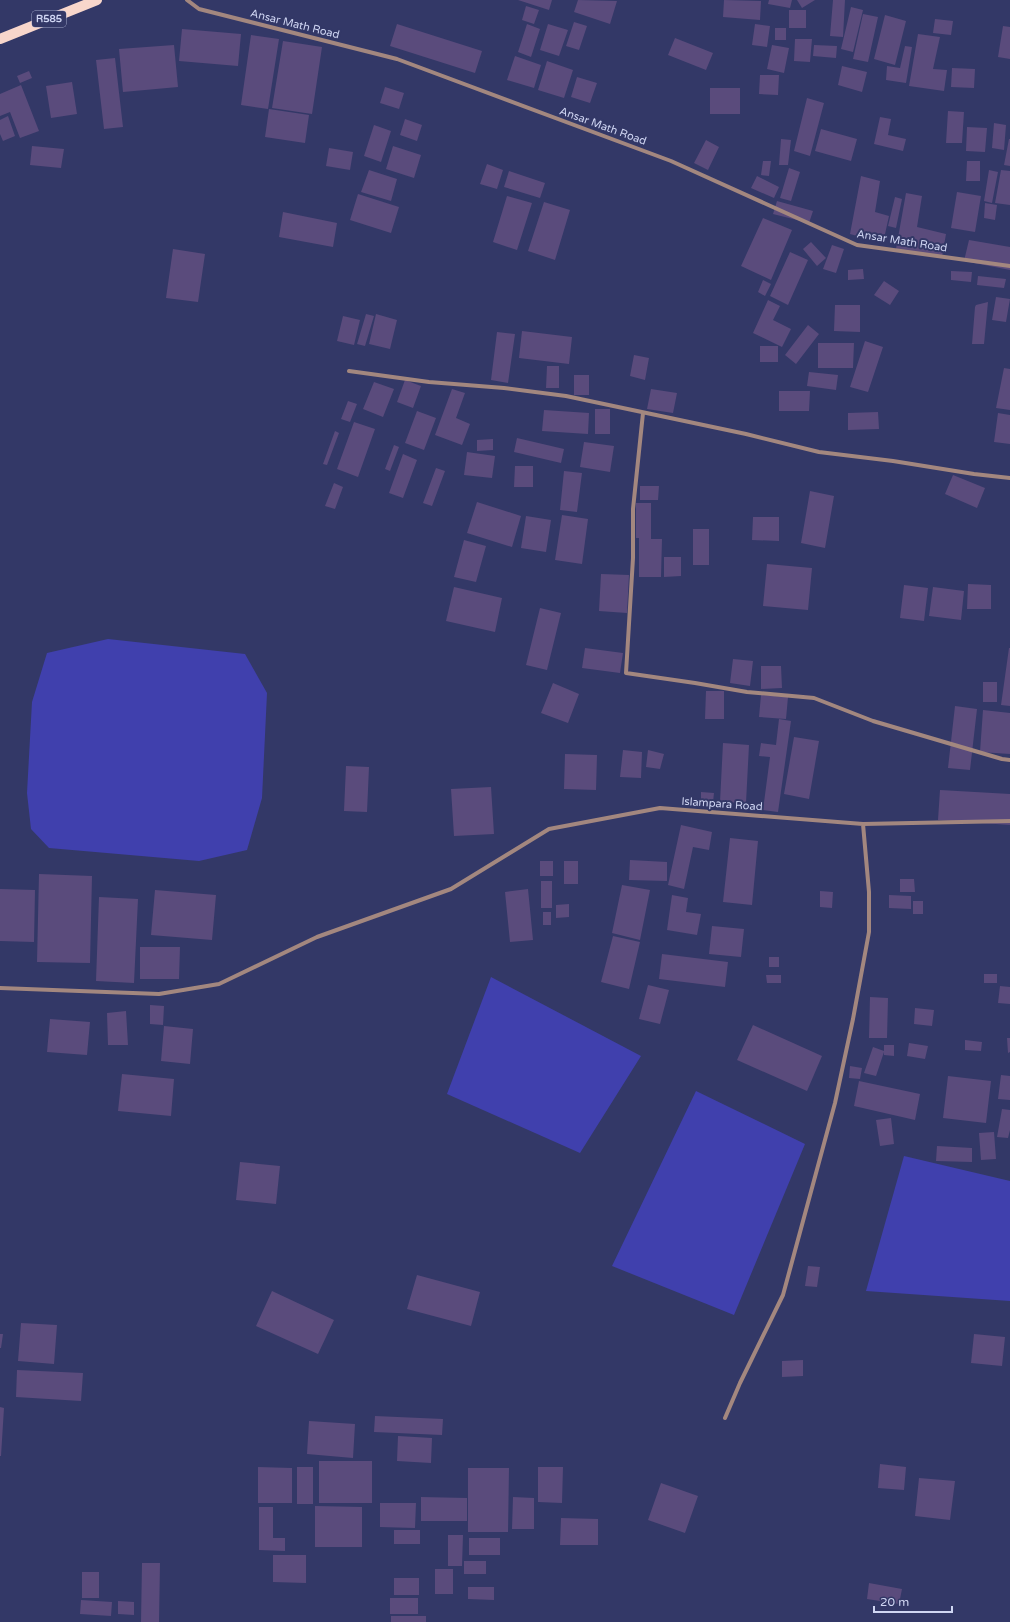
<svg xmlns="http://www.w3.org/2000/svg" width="1010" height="1622" viewBox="0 0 1010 1622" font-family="'Varela Round',sans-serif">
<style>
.water{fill:#4040ad}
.building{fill:#5a4b7c}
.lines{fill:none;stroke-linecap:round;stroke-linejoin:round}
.street{stroke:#a3877f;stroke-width:4}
.primary{stroke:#f8d6cb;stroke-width:10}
.labels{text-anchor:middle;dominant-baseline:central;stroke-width:4;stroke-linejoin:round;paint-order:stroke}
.shield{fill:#333867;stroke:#a1a7c9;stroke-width:1}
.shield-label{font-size:10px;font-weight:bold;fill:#d0d6f3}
.street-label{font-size:11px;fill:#d0d6f3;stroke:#333867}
</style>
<rect width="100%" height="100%" fill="#333867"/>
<path class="water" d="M108 639 245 654 267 693 262 798 247 850 199 861 49 848 31 829 27 793 32 702 47 653Z
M491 977 641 1056 580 1153 447 1094Z
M696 1091 805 1144 734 1315 612 1266Z
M904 1156 1010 1181V1301L866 1291Z"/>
<path class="building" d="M518 0H552L549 10Z
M578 0 617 1 610 24 574 12Z
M724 0 761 1 760 20 723 17Z
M769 0H792L790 8 768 4Z
M797 0H815L802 8Z
M833 0H845L843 37 830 36Z
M526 6 539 10 534 24 522 20Z
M851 7 863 10 853 52 841 49Z
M789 10H806V28H789Z
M863 14 878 17 868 62 853 59Z
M885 15 906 21 895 65 874 59Z
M935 19 953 21 951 35 933 33Z
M574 22 587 26 579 50 566 46Z
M397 24 482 51 475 73 390 46Z
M527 24 540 29 531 57 518 52Z
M548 24 568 30 559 56 540 50Z
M755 24 770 26 767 47 752 45Z
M1003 26 1010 27V59L998 57Z
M775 28H786V40H775Z
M182 29 241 34 238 66 179 61Z
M918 34 940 37 933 69 947 70 944 91 909 86Z
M251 35 279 39 268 109 241 105Z
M675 38 713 53 706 70 668 55Z
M795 39H812L810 62 794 61Z
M283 41 322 47 312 114 272 108Z
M174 45 178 87 123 92 119 49Z
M772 45 789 48 784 73 767 69Z
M814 45 837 46 836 58 813 56Z
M905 46 912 47 906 83 886 80 887 66 900 68Z
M515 56 541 65 534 88 507 80Z
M115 58 123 127 104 129 96 60Z
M547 61 573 70 564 98 538 90Z
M842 66 867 72 862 92 838 85Z
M952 68 975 69 974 88 951 87Z
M29 71 32 78 20 83 17 76Z
M760 75H779L778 95 759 94Z
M577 77 597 83 590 103 571 97Z
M72 82 77 114 51 118 46 86Z
M21 85 39 131 20 138 10 112 0 116V94Z
M385 87 404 93 399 109 380 103Z
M710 88H740V114H710Z
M807 98 824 103 810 156 794 151Z
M269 109 309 115 305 143 265 137Z
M948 111 964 112 962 143H946Z
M8 116 15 136 3 141 0 134V120Z
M880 117 891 119 888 135 906 139 903 151 874 144Z
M405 119 422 125 417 141 400 135Z
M994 123 1006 125 1004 150 992 148Z
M374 125 391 131 381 162 364 156Z
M967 127 987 128 985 152 966 151Z
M821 129 857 139 851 161 815 151Z
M781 139 791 140 788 165H779Z
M1009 139H1010V166L1004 165Z
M706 140 719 147 708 170 694 163Z
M32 146 64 149 61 168 30 165Z
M393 146 421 155 414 178 386 169Z
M329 148 353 152 350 170 326 166Z
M763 161H771L769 176 761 175Z
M967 161H980V181H966Z
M487 164 503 170 497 189 480 184Z
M789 168 800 172 791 201 780 198Z
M369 170 397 179 391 201 361 192Z
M989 170 998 172 992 203 984 201Z
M1001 170 1010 171V205L995 203Z
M509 171 545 183 540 198 504 187Z
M757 176 779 187 774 198 751 188Z
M861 176 880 181 875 212 889 216 883 243 850 234Z
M957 192 981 196 975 232 951 228Z
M906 193 922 196 917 227 946 234 942 257 896 249Z
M358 194 399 207 391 233 350 220Z
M507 196 532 203 517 250 493 242Z
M895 197 902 199 896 228 888 226Z
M777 201 813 211 809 223 773 214Z
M544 202 570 210 555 260 528 251Z
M985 203 997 205 995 220 984 218Z
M283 212 337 223 333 247 279 237Z
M763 218 792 230 771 280 741 266Z
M969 240 1010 247V270L964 261Z
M811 242 826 258 817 266 803 249Z
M832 245 844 249 836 273 823 269Z
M173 249 205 254 198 302 166 298Z
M790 252 808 260 788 305 770 296Z
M863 269 864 279 848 280V270Z
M951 271 972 272 971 282 951 280Z
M978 276 1006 279 1004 288 977 285Z
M763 280 771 284 765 296 758 292Z
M884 281 899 291 890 305 874 295Z
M996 297 1010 299 1006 322 992 320Z
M768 300 780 306 773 320 791 329 782 347 753 333Z
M988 302 984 344H972L975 307 976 305Z
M835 305H860V332L834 331Z
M366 314 374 316 365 346 357 344Z
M376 314 397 320 390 349 369 344Z
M343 316 360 320 354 345 337 341Z
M808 325 819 334 796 364 785 355Z
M522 331 572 337 569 364 519 358Z
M497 332 515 334 508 383 491 380Z
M865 341 883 347 868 392 850 387Z
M818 343H854L853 368H818Z
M760 346H778V362H760Z
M634 355 649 358 645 380 630 376Z
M547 366H559V388H546Z
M1004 368 1010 369V410L996 408Z
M809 372 838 375 836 390 807 386Z
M574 375H589V395H574Z
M405 380 421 386 413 408 397 402Z
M374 382 394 389 383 417 363 409Z
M452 389 465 393 456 418 470 424 462 445 435 435Z
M651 389 677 393 673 413 647 409Z
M779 391H810L809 411H779Z
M348 401 357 404 350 422 341 419Z
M595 409H610V434H595Z
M544 410 589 413 588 434 542 431Z
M417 411 436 418 424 450 405 443Z
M878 412 879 429 848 430V413Z
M998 413 1010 415V444L994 442Z
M354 422 375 429 358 477 337 469Z
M335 431 339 433 327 465 323 464Z
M517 438 564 449 561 463 514 452Z
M493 439V450L477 451V440Z
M584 442 614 446 610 472 580 467Z
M394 445 399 447 390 471 385 469Z
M467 452 495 456 492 478 464 475Z
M403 454 417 460 403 498 389 493Z
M515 466H533V487H514Z
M436 468 445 471 432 506 423 503Z
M564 471 582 473 577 512 560 510Z
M953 475 985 488 977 508 945 494Z
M334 483 343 487 335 509 325 506Z
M640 486H659L658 500H640Z
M810 491 834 496 825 548 801 543Z
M477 502 521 516 512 547 467 533Z
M636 503H651V539H662L661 577H639V538H636Z
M562 515 588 519 582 564 555 560Z
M526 516 551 520 546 552 521 548Z
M753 517H779V541L752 540Z
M693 529H709V565H693Z
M464 540 486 546 476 582 454 577Z
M664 557H681V576L664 577Z
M767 564 812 568 808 610 763 606Z
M601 574 629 575 627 613 599 611Z
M968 584 991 585V609H967Z
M904 585 928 588 924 621 900 618Z
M454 587 502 598 495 632 446 621Z
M933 587 964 591 961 620 929 616Z
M540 608 561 613 547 670 526 665Z
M585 648 623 653 620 673 582 668Z
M1009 648H1010V706L1001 705Z
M733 659 753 661 750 686 730 683Z
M761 666H781L782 688 761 689Z
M983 682H997V702H983Z
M553 683 579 694 568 723 541 713Z
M706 691H724V719H705Z
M761 695 788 697 786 719 759 717Z
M955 706 977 709 970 770 948 768Z
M983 710 1010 713V754L980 752Z
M779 719 791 721 778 812 763 810 770 757 759 756 761 743 776 745Z
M794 737 819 741 809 799 784 794Z
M723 743 749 745 746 803 720 802Z
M623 750 642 752 641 778 620 777Z
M648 750 664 754 660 769 646 767Z
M565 754 597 755 596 790 564 789Z
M346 766 369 767 367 812 344 811Z
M491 787 494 834 454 836 451 789Z
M940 790 1010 794V825L938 820Z
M701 792 714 793 713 802 701 803Z
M681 825 712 832 709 850 693 847 684 889 668 885Z
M730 838 758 841 752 905 723 902Z
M630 860 667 862V881L629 880Z
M540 861H553V876H540Z
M564 861H578V884H564Z
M39 874 92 876 90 963 37 962Z
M900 879H914L915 892H900Z
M541 881H552V908H541Z
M622 885 650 890 640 940 612 933Z
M0 889 35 890 34 942 0 941Z
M528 889 533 940 510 942 505 892Z
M155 890 216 895 212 940 151 935Z
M820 891 833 892 832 908 820 907Z
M672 895 688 898 686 912 701 914 697 935 667 930Z
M889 895 911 896V909L889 908Z
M99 897 138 899 134 983 96 981Z
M913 901H923V914H913Z
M569 904V917L556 918V905Z
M543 912H551V925H543Z
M712 926 744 929 741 957 709 954Z
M613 936 640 942 629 989 601 982Z
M140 947H180L179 979H140Z
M662 954 728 962 725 987 659 979Z
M769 957H779V967H769Z
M984 974H997V983H984Z
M766 975H781V983H767Z
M648 985 669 990 660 1024 639 1019Z
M1000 986 1010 987V1004L998 1003Z
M870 997 888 998 887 1038H869Z
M150 1005 164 1006 163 1025 150 1024Z
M915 1008 934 1010 932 1026 914 1024Z
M126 1011 128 1045H108L107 1013Z
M50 1019 90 1022 87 1055 47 1052Z
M753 1025 822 1056 807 1091 737 1060Z
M164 1026 193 1029 190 1064 161 1061Z
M1007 1038H1010V1052L1008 1053Z
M965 1040 982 1042 981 1051 965 1050Z
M909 1043 928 1046 925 1059 907 1056Z
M884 1045H894V1056L884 1055V1052L876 1076 864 1073 873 1047 884 1051Z
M850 1066 862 1068 860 1079 849 1078Z
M122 1074 174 1079 171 1116 118 1111Z
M1001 1075 1010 1076V1100L998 1099Z
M948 1076 991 1081 986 1123 943 1118Z
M859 1081 920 1094 915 1120 854 1106Z
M1002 1109 1010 1110V1130L1008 1138 997 1137Z
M891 1118 894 1144 880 1146 876 1120Z
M994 1132 996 1159 981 1160 979 1133Z
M937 1146 972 1148V1162L936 1161Z
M240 1162 280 1166 276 1204 236 1200Z
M808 1266 820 1267 817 1287 805 1286Z
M417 1275 480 1292 471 1326 407 1309Z
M272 1291 334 1320 318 1354 256 1326Z
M21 1323 57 1325 54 1364 18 1361Z
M0 1334H3L1 1348H0Z
M974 1334 1005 1337 1002 1366 971 1363Z
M803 1360V1376L782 1377V1361Z
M17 1370 83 1373 81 1401 16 1397Z
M0 1407 4 1408 1 1456H0Z
M375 1416 443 1419 442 1435 374 1432Z
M309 1421 355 1424 353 1458 307 1454Z
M398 1436 432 1438 431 1463 397 1461Z
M319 1461H372V1503H319Z
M880 1464 906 1467 904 1490 878 1488Z
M258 1467 292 1468V1503H258Z
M297 1467H313V1504H297Z
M538 1467H563L562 1503 538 1502Z
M468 1468H509L508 1532H468Z
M919 1478 955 1481 950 1520 915 1516Z
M661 1483 698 1496 685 1533 648 1520Z
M421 1497 467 1498V1521H421Z
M513 1497 534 1498V1529H512Z
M380 1503H416L415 1528 380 1527Z
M315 1506 362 1507V1547H315Z
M259 1507H273V1538H285V1551L259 1550Z
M561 1518 598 1519V1545H560Z
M394 1530H420V1544H394Z
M448 1535H463L462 1566H448Z
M469 1538H500V1555H469Z
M273 1555H306V1583L273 1582Z
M464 1561H486V1574H464Z
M142 1563H160L159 1622H141Z
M435 1569H453V1594H435Z
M82 1572H99V1598H82Z
M394 1578H419V1595H394Z
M869 1583 902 1589 899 1604 867 1599Z
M468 1587H494V1600L468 1599Z
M390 1598H418V1614H390Z
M81 1600 112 1602 111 1616 80 1614Z
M118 1601 134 1602V1615L118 1614Z
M391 1616H426V1622H391Z"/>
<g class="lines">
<path class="street" d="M187 0 199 9 397 59 671 161 857 245 1010 266
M349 371 429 382 504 388 566 396 746 434 819 452 893 461 974 474 1010 478
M643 413 633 509V558L626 673 695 683 747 692 814 698 873 721 1002 759 1010 760
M0 988 159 994 219 984 317 937 451 889 549 829 660 808 863 824 1010 821
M725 1418 740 1383 783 1295 835 1103 853 1019 869 932V892L863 824"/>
<path class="primary" d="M0 39 97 0"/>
</g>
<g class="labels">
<rect class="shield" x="32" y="11" width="34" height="16" rx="3"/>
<g class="shield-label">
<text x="49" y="19">R585</text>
</g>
<g class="street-label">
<text transform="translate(295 24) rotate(14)">Ansar Math Road</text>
<text transform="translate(603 126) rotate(20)">Ansar Math Road</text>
<text transform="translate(902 241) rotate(9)">Ansar Math Road</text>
<text transform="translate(722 804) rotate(4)">Islampara Road</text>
</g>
</g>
<path d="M874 1606v6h78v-6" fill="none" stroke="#d0d6f3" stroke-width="2"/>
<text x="880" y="1606" font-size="12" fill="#d0d6f3" stroke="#333867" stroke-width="3" paint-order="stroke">20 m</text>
</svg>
